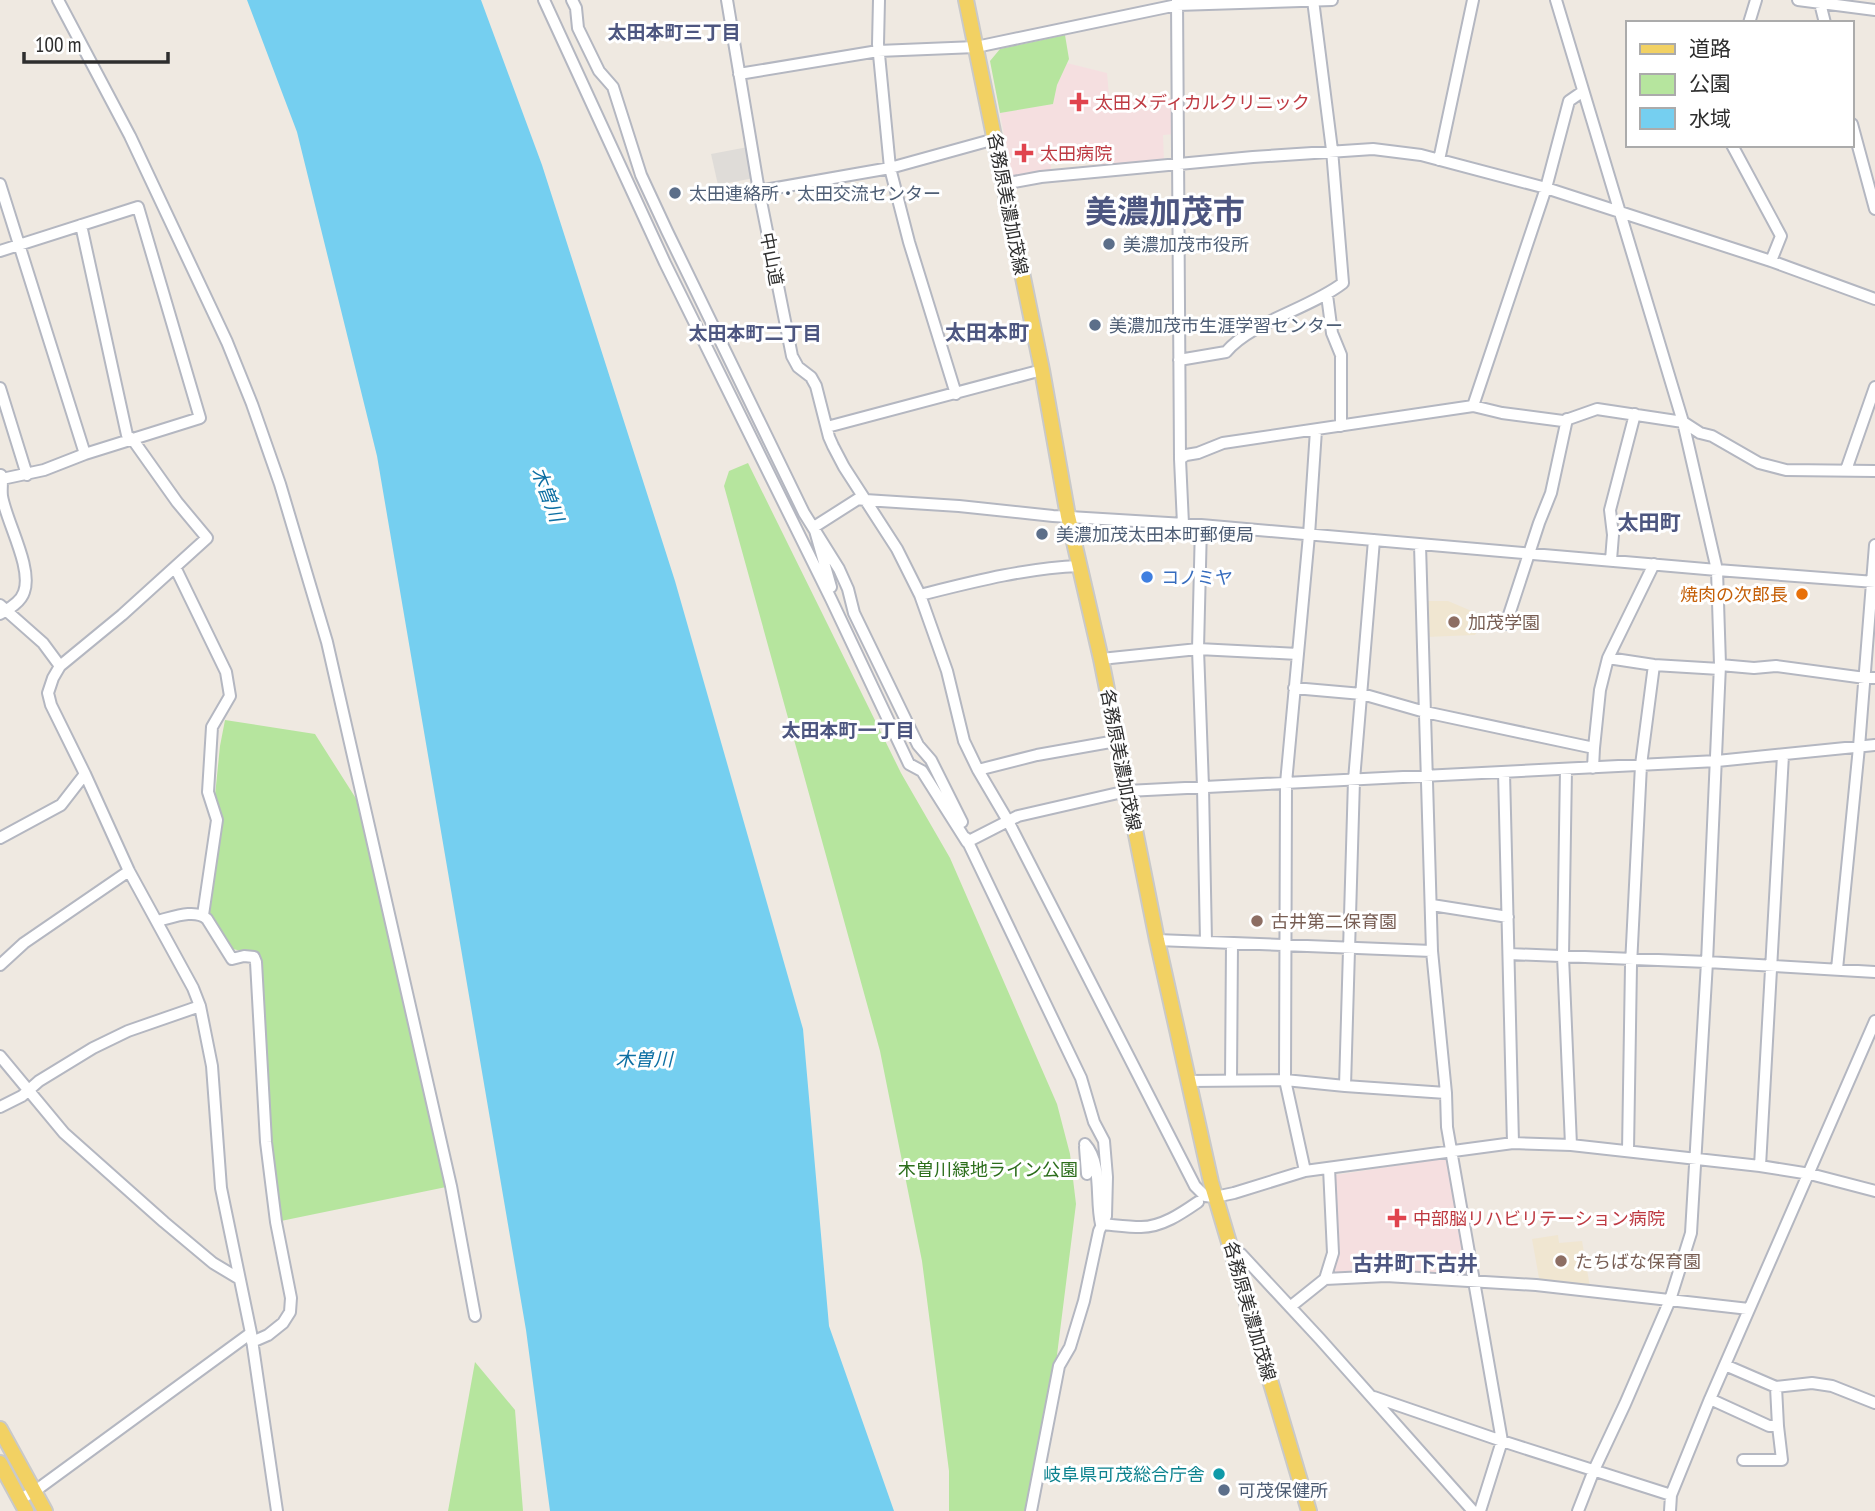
<svg xmlns="http://www.w3.org/2000/svg" width="1875" height="1511" viewBox="0 0 1875 1511" font-family="'PT Sans Narrow','Noto Sans JP',sans-serif">
<style>
.education{fill:#f0e6d1}
.medical{fill:#f5dfe0}
.green{fill:#b6e59e}
.plaza{fill:#dfdcd8}
.water{fill:#75cff0}
.lines{fill:none;stroke-linecap:round;stroke-linejoin:round}
.minor-casing{stroke:#b4b7c1;stroke-width:14}
.major-casing{stroke:#c9c9c9;stroke-width:18}
.minor{stroke:#fff;stroke-width:10}
.major{stroke:#f2d163;stroke-width:14}
.health-dot{fill:#e0444e;stroke:#fff;stroke-width:2.5}
.service-dot{fill:#5c6f8a;stroke:#fff;stroke-width:2.5}
.shop-dot{fill:#3f7fe0;stroke:#fff;stroke-width:2.5}
.food-dot{fill:#e8710a;stroke:#fff;stroke-width:2.5}
.education-dot{fill:#8d6e63;stroke:#fff;stroke-width:2.5}
.culture-dot{fill:#0f9aa8;stroke:#fff;stroke-width:2.5}
.labels{text-anchor:middle;dominant-baseline:central;stroke-width:6;stroke-linejoin:round;paint-order:stroke}
.health-label{font-size:18px;fill:#be3a42;stroke:#fff;text-anchor:start}
.service-label{font-size:18px;fill:#4e5e75;stroke:#fff;text-anchor:start}
.street-label{font-size:18px;fill:#2e2e2e;stroke:#fff}
.shop-label{font-size:18px;fill:#366cbe;stroke:#fff;text-anchor:start}
.food-label{font-size:18px;fill:#c56008;stroke:#fff;text-anchor:end}
.education-label{font-size:18px;fill:#785e54;stroke:#fff;text-anchor:start}
.park-label{font-size:18px;fill:#2c6e1b;stroke:#fff}
.culture-label{font-size:18px;fill:#0d838f;stroke:#fff;text-anchor:end}
.neighbourhood-label{font-size:19px;font-weight:bold;fill:#4d5680;stroke:#fff}
.water-label{font-size:19px;font-style:italic;fill:#0d6fa3;stroke:#fff}
.quarter-label{font-size:21px;font-weight:bold;fill:#4d5680;stroke:#fff}
.town-label{font-size:32px;font-weight:bold;fill:#4d5680;stroke:#fff}
</style>
<rect width="100%" height="100%" fill="#efe9e1"/>
<path class="education" d="M1425 601H1448L1474 612 1484 619 1481 626 1475 635 1426 637Z
M1558 1235 1559 1243 1582 1241 1590 1287 1542 1282 1539 1278 1532 1239Z"/>
<path class="medical" d="M1067 63 1107 73 1109 95 1174 98V134L1163 135 1164 162 1101 166 1100 155 1051 158V170L1012 178 1000 113 1053 104 1057 85Z
M1447 1158 1449 1160 1470 1276 1421 1273 1332 1274V1179L1335 1175Z"/>
<path class="green" d="M1065 35 1069 59 1057 85 1053 104 1000 113 990 61 1000 49Z
M748 463 901 773 950 858 1057 1104 1070 1154 1076 1204 1056 1363 1026 1511H949V1471L922 1261 880 1051 724 486 729 471Z
M225 720 315 734 369 819 451 1186 276 1222 258 955 233 949 203 915 220 746Z
M475 1362 515 1410 523 1511H448Z"/>
<path class="plaza" d="M748 147 754 178 718 185 711 154Z"/>
<path class="water" d="M247 0H481L542 165 675 581 803 1029 829 1326 894 1511H550L526 1330 377 456 297 132Z"/>
<g class="lines">
<defs>
<path id="minor" d="M58 0 130 136 227 342 252 404 280 484 327 642 451 1186 475 1316
M544 0 665 263 831 599 909 764 922 771 967 842 1018 816 1127 791 1717 761 1875 745
M572 0 576 8 578 28 599 71 613 87 641 175 667 231 804 513 839 569 848 589 854 613 918 745 931 760 962 822
M727 0 759 191 792 356 798 367 811 377 816 386 829 437 833 446 844 467 897 549 920 595 947 671 964 741 978 770 1008 821 1195 1186 1205 1196 1215 1197 1234 1193 1305 1171 1513 1143 1571 1145 1760 1166 1810 1174 1875 1191
M879 0 878 44 890 168 909 242 956 394
M1177 0 1180 459 1183 524
M1556 0 1683 422 1717 570 1720 665 1707 962 1691 1233 1670 1300 1625 1404 1594 1470 1578 1511
M1798 0 1875 10
M1820 3 1825 23
M1749 23 1756 0
M739 74 878 51 976 47 1177 5 1332 0
M1852 124 1875 209
M1732 145 1781 236 1771 261
M1439 160 1473 0
M0 184 85 454
M1003 184 1041 177 1253 157 1373 149 1421 155 1546 188 1771 261 1875 299
M759 191 890 168 995 139
M81 225 127 435 133 440 177 502 207 538 122 615 60 666 53 678 48 693 51 705 85 774 129 871 193 988 200 1006 212 1066 221 1188 251 1333 277 1511
M0 251 138 207 200 418 85 454 44 470 2 479
M1327 295 1332 333 1341 355V426
M1179 360 1226 352C1251 322 1309 309 1343 283L1332 150 1313 0
M0 388 27 475
M1473 406 1546 188 1569 101 1582 92
M827 427 1042 370
M1180 459 1186 455 1198 453 1223 443 1473 406 1502 413 1563 421 1597 409 1683 422 1700 433 1712 436 1759 463 1786 470 1875 471
M1846 470 1875 387
M1201 525 1198 649 1203 787 1206 942
M1420 545 1432 951 1446 1093 1447 1127 1502 1441 1480 1511
M1611 560 1613 535 1610 510 1635 414
M175 567 226 672 230 696 212 727 208 792 217 820 203 915
M831 587 814 527 858 499 865 500 959 506 1053 516 1201 525 1717 570 1875 582
M920 595C972 582 1025 568 1080 566
M0 605 43 643 60 666
M0 614C9 609 21 602 24 592 33 568 6 521 2 496 1 489 3 482 1 475
M1506 624 1539 523 1551 493 1567 419
M1608 658 1654 665 1720 669
M1101 659 1198 649 1298 654
M1720 665 1754 668 1776 666 1865 678H1875
M1294 688 1362 694 1425 712 1594 748
M1593 768 1594 748 1600 690 1608 658 1654 564
M1566 769 1563 956 1571 1145
M978 770 1037 755 1116 741
M1504 772 1513 1143
M0 838 61 805 85 774
M966 838 1081 1078 1094 1122 1104 1141 1107 1177 1106 1216 1099 1231 1084 1301 1070 1347 1059 1366 1031 1511
M1432 905 1508 917
M157 921C171 918 195 908 207 919L232 959 244 956 254 957 256 962 266 1142 276 1222 291 1298 290 1312 283 1323 268 1335 252 1342
M1157 940 1432 951
M1509 954 1707 962 1875 972
M0 965 24 943 129 871
M1837 969 1859 747 1875 545
M0 1056 64 1133 164 1222 213 1263 238 1278
M1189 1081 1285 1080 1345 1086 1446 1093
M1231 1081 1232 943
M1345 1086 1354 780 1374 540
M0 1107 22 1096 39 1081 93 1048 128 1031 200 1006
M1085 1144C1103 1164 1095 1199 1101 1224 1114 1225 1128 1227 1141 1227 1162 1227 1182 1213 1198 1202
M1085 1147 1087 1174
M1628 1151 1631 965 1641 765 1654 665
M1760 1166 1783 755
M1305 1171 1285 1080 1286 783 1309 535 1316 430
M1232 1250 1241 1254 1320 1339 1473 1511
M1325 1279 1386 1276 1536 1285 1749 1309
M1290 1307 1325 1279 1333 1253 1329 1168
M1725 1365 1776 1387 1812 1383 1832 1386 1875 1403
M1374 1397 1502 1441 1671 1495
M1710 1399 1769 1426H1778
M1743 1460H1782L1778 1426 1776 1387
M20 1499 35 1491 251 1333
M1670 1511 1671 1495 1710 1399 1875 1021"/>
<path id="major" d="M966 0 1042 370 1068 516 1101 659 1157 940 1211 1182 1309 1511
M0 1429 45 1511
M0 1463 26 1511"/>
</defs>
<use href="#minor" class="minor-casing"/>
<use href="#major" class="major-casing"/>
<use href="#minor" class="minor"/>
<use href="#major" class="major"/>
</g>
<g class="health-dot">
<path d="M1075.5 91.5h7v7h7v7h-7v7h-7v-7h-7v-7h7z"/>
<path d="M1020.5 142.5h7v7h7v7h-7v7h-7v-7h-7v-7h7z"/>
<path d="M1393.5 1207.5h7v7h7v7h-7v7h-7v-7h-7v-7h7z"/>
</g>
<g class="service-dot">
<circle cx="675" cy="193" r="7"/>
<circle cx="1109" cy="244" r="7"/>
<circle cx="1095" cy="325" r="7"/>
<circle cx="1042" cy="534" r="7"/>
<circle cx="1224" cy="1490" r="7"/>
</g>
<circle class="shop-dot" cx="1147" cy="577" r="7"/>
<circle class="food-dot" cx="1802" cy="594" r="7"/>
<g class="education-dot">
<circle cx="1454" cy="622" r="7"/>
<circle cx="1257" cy="921" r="7"/>
<circle cx="1561" cy="1261" r="7"/>
</g>
<circle class="culture-dot" cx="1219" cy="1474" r="7"/>
<g class="labels">
<g class="health-label">
<text x="1095" y="102">太田メディカルクリニック</text>
<text x="1040" y="153">太田病院</text>
<text x="1413" y="1218">中部脳リハビリテーション病院</text>
</g>
<g class="service-label">
<text x="689" y="193">太田連絡所・太田交流センター</text>
<text x="1123" y="244">美濃加茂市役所</text>
<text x="1109" y="325">美濃加茂市生涯学習センター</text>
<text x="1056" y="534">美濃加茂太田本町郵便局</text>
<text x="1238" y="1490">可茂保健所</text>
</g>
<g class="street-label">
<text transform="translate(1008 204) rotate(79)">各務原美濃加茂線</text>
<text transform="translate(772 259) rotate(79)">中山道</text>
<text transform="translate(1121 760) rotate(79)">各務原美濃加茂線</text>
<text transform="translate(1250 1311) rotate(74)">各務原美濃加茂線</text>
</g>
<g class="shop-label">
<text x="1161" y="577">コノミヤ</text>
</g>
<g class="food-label">
<text x="1788" y="594">焼肉の次郎長</text>
</g>
<g class="education-label">
<text x="1468" y="622">加茂学園</text>
<text x="1271" y="921">古井第二保育園</text>
<text x="1575" y="1261">たちばな保育園</text>
</g>
<g class="park-label">
<text x="988" y="1169">木曽川緑地ライン公園</text>
</g>
<g class="culture-label">
<text x="1205" y="1474">岐阜県可茂総合庁舎</text>
</g>
<g class="neighbourhood-label">
<text x="674" y="32">太田本町三丁目</text>
<text x="755" y="333">太田本町二丁目</text>
<text x="848" y="730">太田本町一丁目</text>
</g>
<g class="water-label">
<text transform="translate(548 494) rotate(69)">木曽川</text>
<text x="644" y="1059">木曽川</text>
</g>
<g class="quarter-label">
<text x="987" y="332">太田本町</text>
<text x="1649" y="522">太田町</text>
<text x="1415" y="1263">古井町下古井</text>
</g>
<g class="town-label">
<text x="1165" y="211">美濃加茂市</text>
</g>
</g>
<rect x="1626" y="21" width="228" height="126" fill="#ffffff" stroke="#ababab" stroke-width="2"/>
<rect x="1640" y="44" width="35" height="10" fill="#f2d163" stroke="#ababab" stroke-width="2"/>
<text x="1689" y="56" font-size="21" fill="#2e2e2e">道路</text>
<rect x="1640" y="74" width="35" height="21" fill="#b6e59e" stroke="#ababab" stroke-width="2"/>
<text x="1689" y="91" font-size="21" fill="#2e2e2e">公園</text>
<rect x="1640" y="108" width="35" height="21" fill="#75cff0" stroke="#ababab" stroke-width="2"/>
<text x="1689" y="126" font-size="21" fill="#2e2e2e">水域</text>
<path d="M24 52v10h144v-10" fill="none" stroke="#2e2e2e" stroke-width="3.5"/>
<text x="35" y="52" font-size="21" fill="#2e2e2e" stroke="#ffffff" stroke-width="5" paint-order="stroke">100 m</text>
</svg>
